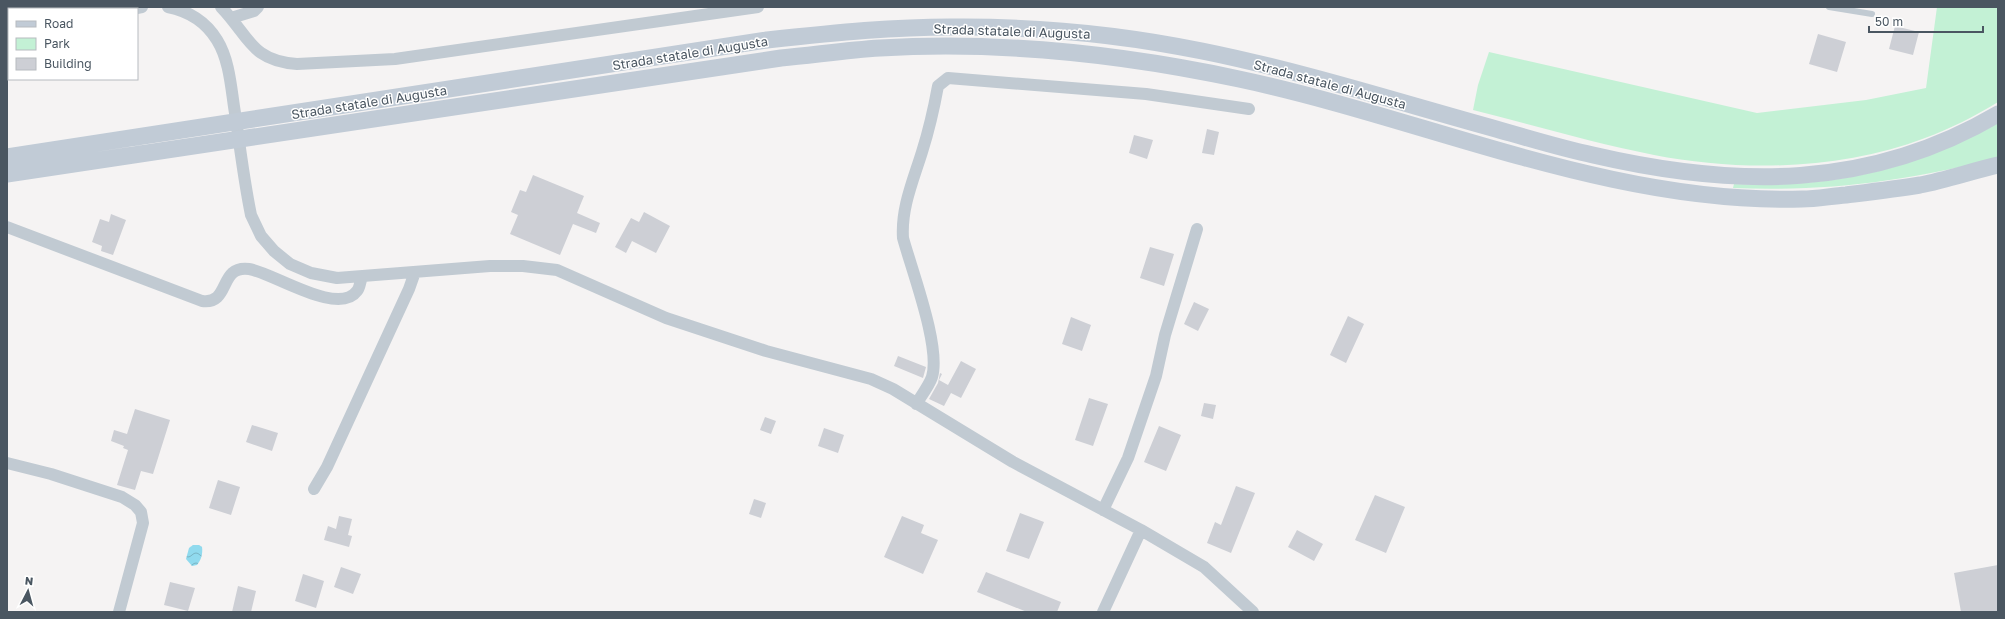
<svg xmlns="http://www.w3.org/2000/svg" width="2005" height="619" viewBox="0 0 2005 619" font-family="'Golos Text',sans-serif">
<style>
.green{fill:#c3f1d5}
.water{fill:url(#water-waves)}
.building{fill:#cdcfd5}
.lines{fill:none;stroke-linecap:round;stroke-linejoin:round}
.service{stroke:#c1cad2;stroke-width:6}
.minor{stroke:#c1cad2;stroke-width:12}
.secondary{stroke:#c1cbd6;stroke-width:17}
.labels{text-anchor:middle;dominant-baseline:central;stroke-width:3;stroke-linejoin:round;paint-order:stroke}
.street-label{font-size:13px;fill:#4a5661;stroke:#fff}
</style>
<defs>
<pattern id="water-waves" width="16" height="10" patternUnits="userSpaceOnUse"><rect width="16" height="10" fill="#90daee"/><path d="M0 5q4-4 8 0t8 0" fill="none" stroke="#78b4c4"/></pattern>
</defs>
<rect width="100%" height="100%" fill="#f5f3f3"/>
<path class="green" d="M1937 7H1998V102C1975 116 1950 129 1925 138 1841 170 1742 172 1654 155 1593 143 1533 125 1473 110L1478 85 1489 52 1757 113 1866 100 1926 88Z
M1998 123V158C1907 181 1827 192 1733 188L1734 184C1831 188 1912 171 1998 123Z"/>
<path class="water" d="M193 545H199L202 547C203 554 201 560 197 565L192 566 186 559 189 548Z"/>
<path class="building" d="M1895 26 1919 32 1913 55 1889 49Z
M1818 34 1846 42 1837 72 1809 64Z
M1207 129 1219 132 1214 155 1202 153Z
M1134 135 1153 140 1147 159 1129 153Z
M533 175 584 196 577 213 600 223 596 233 573 224 560 255 510 234 518 215 511 212 520 190 526 192Z
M644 212 670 226 656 253 632 241 626 253 615 247 631 218 639 222Z
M111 214 126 220 113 255 101 251 102 246 92 242 100 219 109 222Z
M1150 247 1174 254 1164 286 1140 278Z
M1194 302 1209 309 1198 331 1184 324Z
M1348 316 1364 324 1346 363 1330 355Z
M1071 317 1091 325 1082 351 1062 344Z
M898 356 926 367 923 378 894 366Z
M961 361 976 369 961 398 951 393 944 406 929 399 938 383 940 373 942 374 939 380 948 385Z
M1089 398 1108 404 1093 446 1075 440Z
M1204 403 1216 405 1213 419 1201 416Z
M135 409 170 420 153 474 141 471 135 490 117 485 128 450 123 448 124 446 111 441 114 430 127 434Z
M765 417 776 421 771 434 760 430Z
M252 425 278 433 272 451 246 442Z
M1159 426 1181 435 1166 471 1144 462Z
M824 428 844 435 838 453 818 446Z
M218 480 240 487 231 515 209 508Z
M1236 486 1255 493 1231 553 1207 543 1215 522 1221 525Z
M1375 495 1405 507 1386 553 1355 540Z
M754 499 766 503 761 518 749 514Z
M1020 513 1044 522 1029 559 1006 551Z
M339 516 352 519 348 535 352 536 349 547 324 540 328 526 336 529Z
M902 516 924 525 921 533 938 540 923 574 884 557Z
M1297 530 1323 544 1314 561 1288 547Z
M1998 565V612H1961L1954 573Z
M341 567 361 574 353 594 334 587Z
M986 572 1061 602 1057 612H1027L977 592Z
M303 574 324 581 316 608 295 601Z
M170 582 195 588 188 611 164 605Z
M238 586 256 591 251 612H232Z"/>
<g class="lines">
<path class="service" d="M1829 7 1872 14"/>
<path class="minor" d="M168 7C188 11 206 22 217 40 230 61 231 89 235 113 240 147 244 181 251 215L261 236 274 251 290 264 311 273 337 278 490 266H523L557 270 666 318 766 351 871 379 893 389 1013 462 1141 530 1204 567 1253 612
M221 7C249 36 251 61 297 64L395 59 758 7
M132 9 142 7
M231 18 254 11 258 7
M7 34H9
M7 227 202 301C231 305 218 265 249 269 272 272 338 317 357 291 360 288 360 281 362 277
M916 404C921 396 929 386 932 377 941 347 912 271 903 238 901 208 913 181 922 152 929 130 934 108 938 86L948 78 1146 94 1249 109
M7 463 51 474 122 497 135 505 141 512 143 523 119 612
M314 489 327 467 409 289 415 272
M1103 510 1128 458 1156 376 1165 335 1197 229
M1103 612 1141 530"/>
<path class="secondary" d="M7 157 767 40C832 33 897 26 963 27 1043 27 1124 35 1202 51 1301 71 1398 102 1496 129 1528 138 1560 148 1593 155 1735 188 1869 190 1998 114
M7 174 781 58C814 55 847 50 880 48 1000 41 1122 54 1239 79 1424 118 1610 205 1802 199 1817 199 1831 196 1846 195 1870 192 1895 189 1920 185 1946 180 1972 171 1998 165"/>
</g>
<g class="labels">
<g class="street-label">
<text transform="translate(1012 31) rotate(2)">Strada statale di Augusta</text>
<text transform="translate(690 53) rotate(-9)">Strada statale di Augusta</text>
<text transform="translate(1330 84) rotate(15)">Strada statale di Augusta</text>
<text transform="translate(369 102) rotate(-9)">Strada statale di Augusta</text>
</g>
</g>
<rect width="2005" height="619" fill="none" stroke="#4a5661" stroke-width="16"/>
<rect x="8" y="8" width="130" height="72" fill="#ffffff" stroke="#b7bbc0"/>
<rect x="16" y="21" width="20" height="6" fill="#c1cbd6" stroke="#b7bbc0"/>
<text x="44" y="28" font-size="12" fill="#4a5661">Road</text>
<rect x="16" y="38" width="20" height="12" fill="#c3f1d5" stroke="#b7bbc0"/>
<text x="44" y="48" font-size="12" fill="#4a5661">Park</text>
<rect x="16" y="58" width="20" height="12" fill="#cdcfd5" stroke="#b7bbc0"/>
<text x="44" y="68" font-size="12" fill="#4a5661">Building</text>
<g transform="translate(28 591) rotate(6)" stroke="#ffffff" stroke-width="3" paint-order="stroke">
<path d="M0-3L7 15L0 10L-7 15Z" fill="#4a5661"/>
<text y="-6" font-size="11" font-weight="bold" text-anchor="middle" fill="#4a5661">N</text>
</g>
<path d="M1869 26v6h114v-6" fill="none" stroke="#4a5661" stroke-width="2"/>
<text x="1875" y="26" font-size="12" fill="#4a5661" stroke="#ffffff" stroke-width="3" paint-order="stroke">50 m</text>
</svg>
